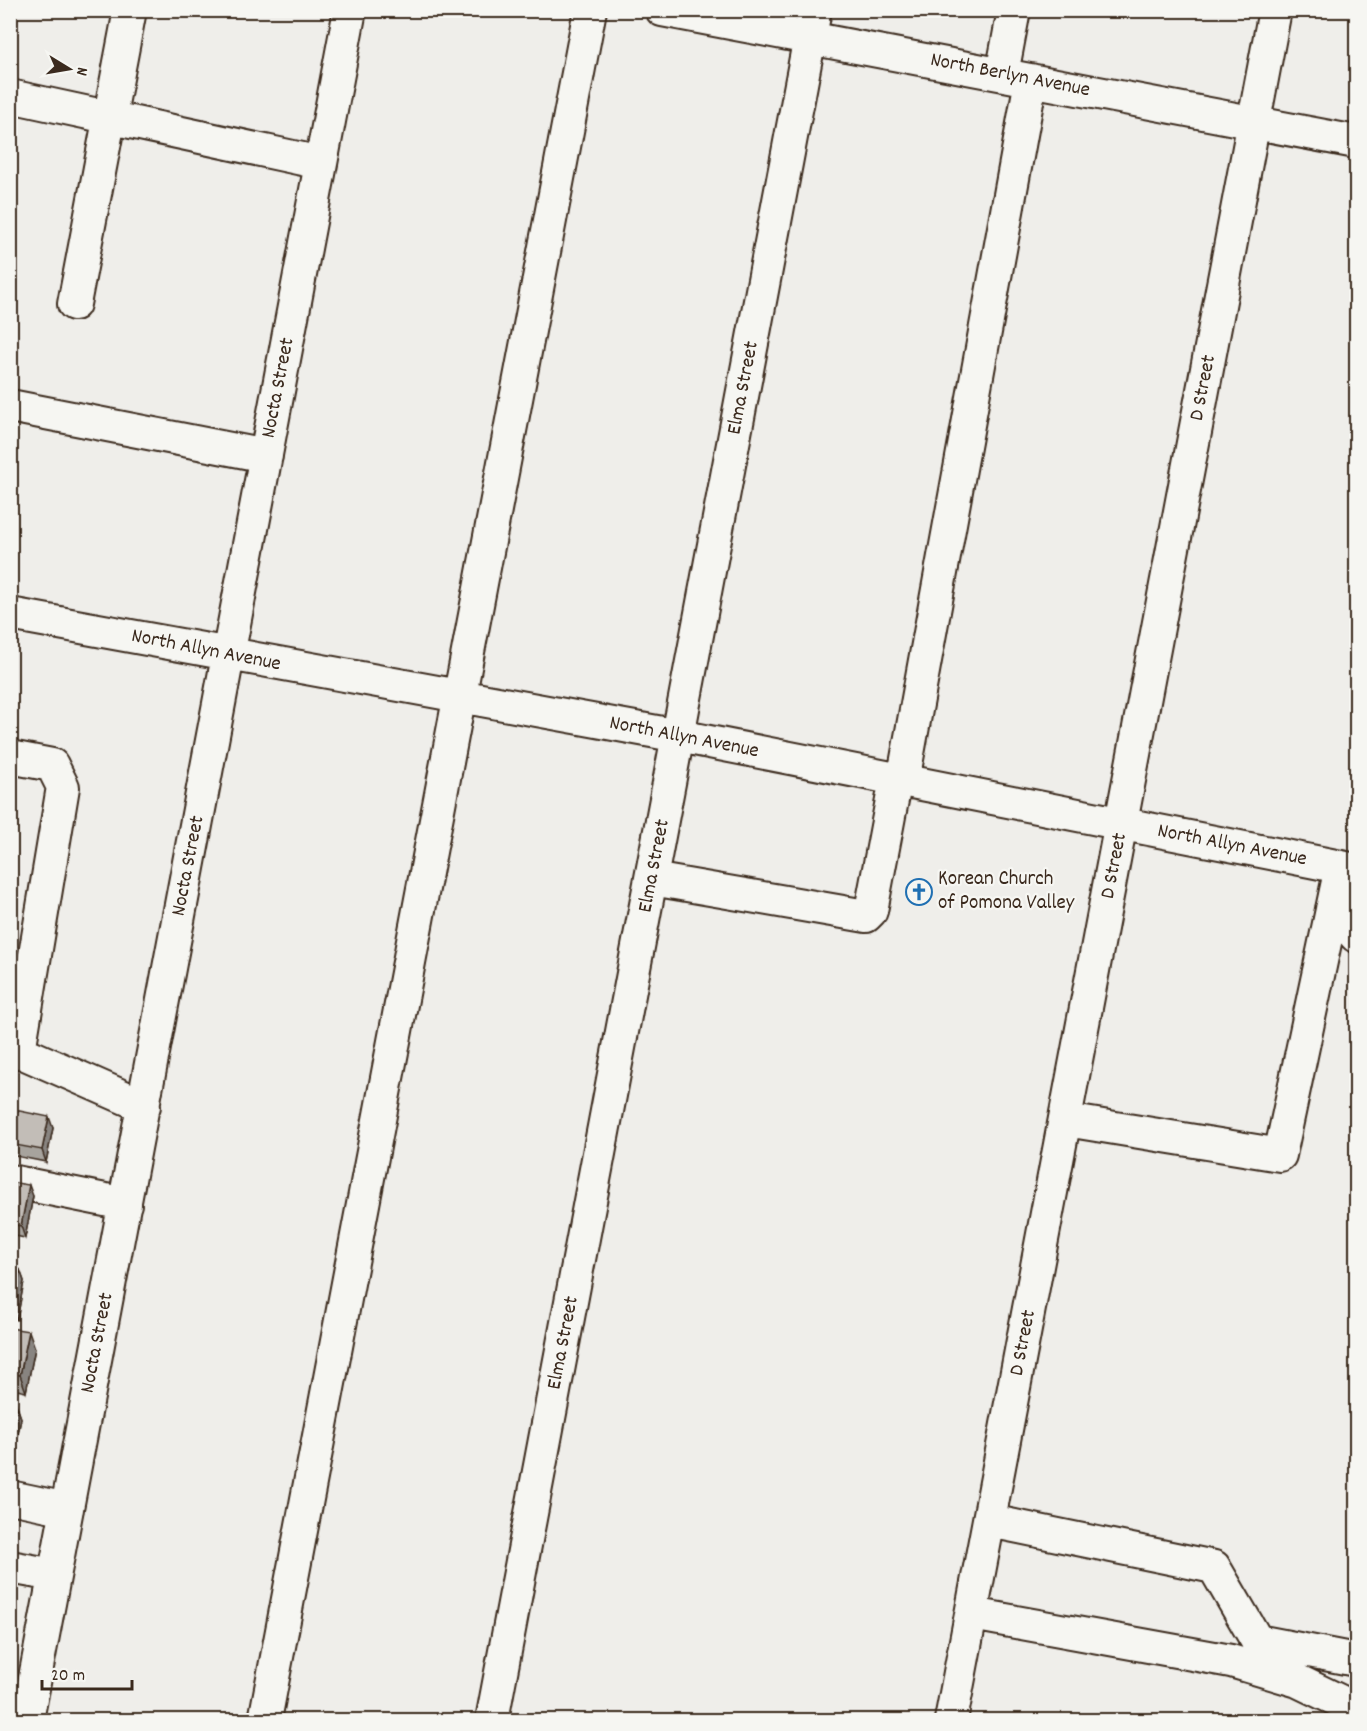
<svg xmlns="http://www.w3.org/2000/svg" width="1367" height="1731" viewBox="0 0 1367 1731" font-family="Dekko,sans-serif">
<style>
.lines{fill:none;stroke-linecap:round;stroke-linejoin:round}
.minor-casing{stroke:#3b2a1e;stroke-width:36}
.minor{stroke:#f6f6f2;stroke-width:32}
.wall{fill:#a7a39d;stroke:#3b2a1e;stroke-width:1.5}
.shaded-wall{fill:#888480;stroke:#3b2a1e;stroke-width:1.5}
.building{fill:#c2bdb7;stroke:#3b2a1e;stroke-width:1.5}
.labels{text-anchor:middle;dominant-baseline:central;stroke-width:4.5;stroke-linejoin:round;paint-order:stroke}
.street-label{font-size:21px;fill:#3b2a1e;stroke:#f6f6f2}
.poi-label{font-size:21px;fill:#3b2a1e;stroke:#f6f6f2;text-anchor:start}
</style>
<rect width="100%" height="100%" fill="#efeeea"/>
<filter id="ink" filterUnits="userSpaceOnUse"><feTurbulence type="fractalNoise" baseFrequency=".0167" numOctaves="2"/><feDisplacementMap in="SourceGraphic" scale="12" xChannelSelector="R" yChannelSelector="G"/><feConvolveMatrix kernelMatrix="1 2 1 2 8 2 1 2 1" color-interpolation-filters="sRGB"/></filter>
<g filter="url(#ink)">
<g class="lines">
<defs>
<path id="minor" d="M662 10 1356 142
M1002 74 1014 10
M10 96 321 163
M74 304 130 10
M10 406 266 456
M10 614 679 736 1356 870
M10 757 52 765 63 787 19 1051 144 1106
M903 781 1031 80
M652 879 866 916 871 911 896 779
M1332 909 1356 936
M1066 1120 1280 1155 1341 867
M10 1181 125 1204
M10 1497 67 1509
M990 1521 1214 1567 1257 1641 1356 1660
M10 1567 54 1575
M972 1614 1231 1661 1298 1681 1356 1709
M27 1720 350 10
M265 1720 590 10
M492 1720 815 10
M951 1720 1275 10"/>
</defs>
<use href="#minor" class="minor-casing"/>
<use href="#minor" class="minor"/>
</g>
<path class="wall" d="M10 1109 53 1128 46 1162 10 1155Z
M10 1182 33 1196 25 1238 10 1235Z
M10 1268 20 1270 24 1281 17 1320 10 1319Z
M10 1328 35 1348 26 1392 17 1390 15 1401 21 1418 12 1466 10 1465Z"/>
<path class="shaded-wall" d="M49 1117 53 1128 46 1162 42 1150Z
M29 1185 33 1196 25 1238 21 1226Z
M20 1270 24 1281 17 1320 13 1308Z
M29 1331 35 1348 26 1392 20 1375Z
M11 1373 17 1390 12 1417 10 1412Z
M15 1401 21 1418 12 1466 10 1461V1427Z"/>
<path class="building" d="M10 1109 49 1117 42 1150 10 1144Z
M10 1182 29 1185 21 1226 10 1224Z
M10 1268 20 1270 13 1308H10Z
M10 1328 29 1331 20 1375 11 1373 10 1375Z
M10 1401H15L10 1427Z"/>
</g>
<defs>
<symbol id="church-ring" viewBox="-11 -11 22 22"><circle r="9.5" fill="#f6f6f2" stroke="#1f6fb2" stroke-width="1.5"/><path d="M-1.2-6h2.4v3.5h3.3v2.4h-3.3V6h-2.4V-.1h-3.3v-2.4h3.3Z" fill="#1f6fb2"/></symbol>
</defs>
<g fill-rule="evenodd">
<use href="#church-ring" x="904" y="877" width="30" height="30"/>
</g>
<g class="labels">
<g class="street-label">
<text transform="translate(1010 76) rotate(11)">North Berlyn Avenue</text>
<text transform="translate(279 388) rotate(-79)">Nocta Street</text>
<text transform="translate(744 388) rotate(-79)">Elma Street</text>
<text transform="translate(1204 388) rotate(-79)">D Street</text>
<text transform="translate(206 651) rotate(11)">North Allyn Avenue</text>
<text transform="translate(684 738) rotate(11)">North Allyn Avenue</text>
<text transform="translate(1232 846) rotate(11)">North Allyn Avenue</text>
<text transform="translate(189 866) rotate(-79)">Nocta Street</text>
<text transform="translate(655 866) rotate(-79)">Elma Street</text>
<text transform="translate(1115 866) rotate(-79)">D Street</text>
<text transform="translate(98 1343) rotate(-79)">Nocta Street</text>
<text transform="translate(564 1343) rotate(-79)">Elma Street</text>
<text transform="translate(1024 1343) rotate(-79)">D Street</text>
</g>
<g class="poi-label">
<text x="938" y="880">Korean Church<tspan x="938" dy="24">of Pomona Valley</tspan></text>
</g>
</g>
<rect width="1367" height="1731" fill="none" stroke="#f6f6f2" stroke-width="36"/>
<rect x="18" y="18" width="1331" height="1695" fill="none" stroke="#3b2a1e" stroke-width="2" filter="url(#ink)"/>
<g transform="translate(69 69) rotate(101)" stroke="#f6f6f2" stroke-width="4.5" paint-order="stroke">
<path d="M0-4.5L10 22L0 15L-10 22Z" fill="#3b2a1e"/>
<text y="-9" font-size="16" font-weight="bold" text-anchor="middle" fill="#3b2a1e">N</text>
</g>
<path d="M42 1680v9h90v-9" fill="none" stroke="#3b2a1e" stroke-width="3"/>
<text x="51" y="1680" font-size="18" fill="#3b2a1e" stroke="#f6f6f2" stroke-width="4.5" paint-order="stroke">20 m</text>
</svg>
